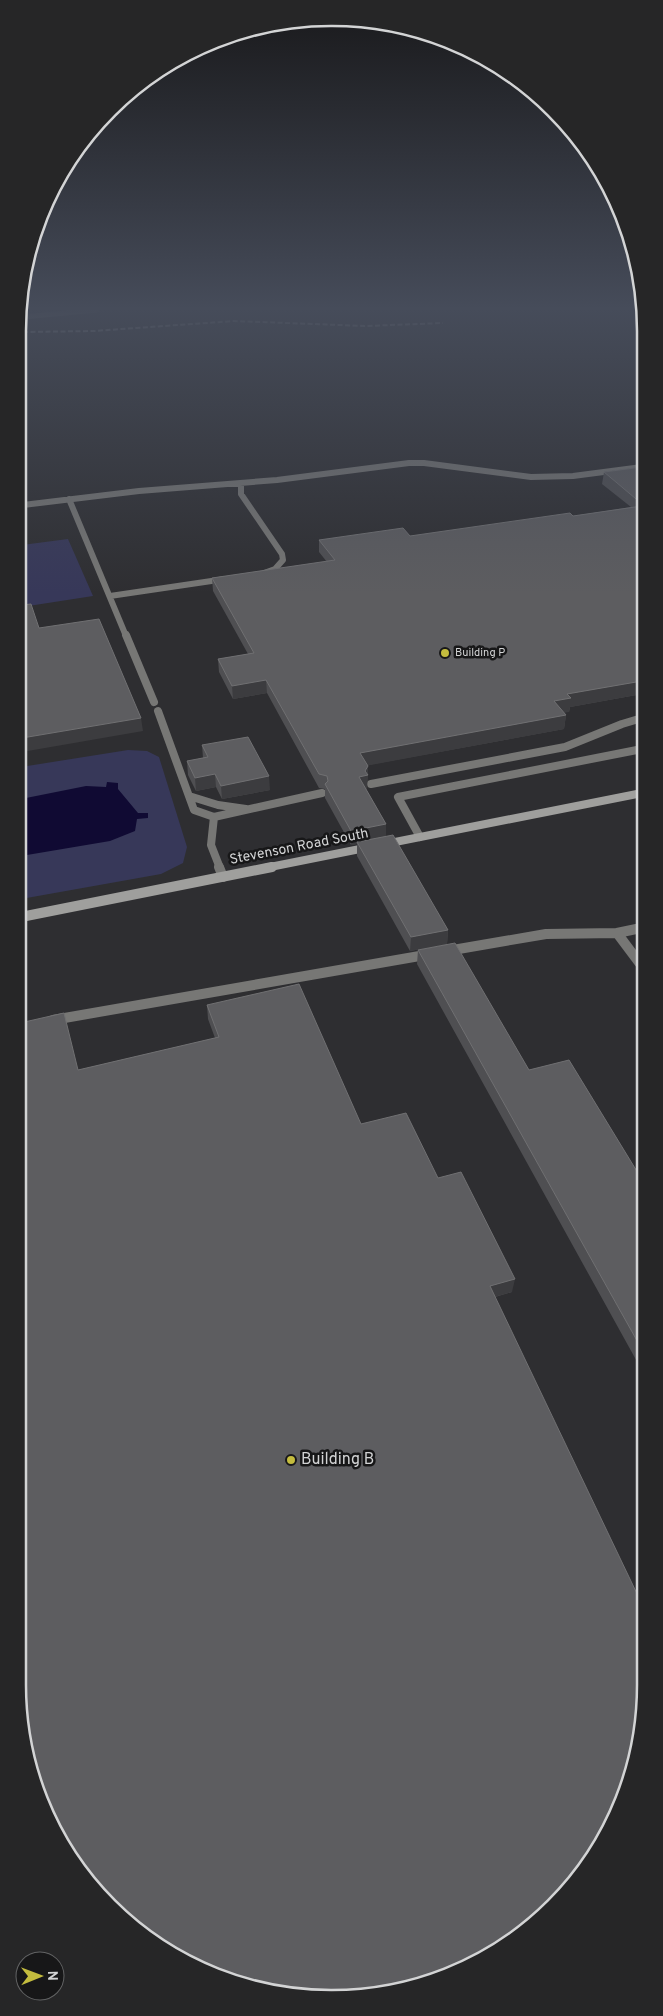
<svg xmlns="http://www.w3.org/2000/svg" width="663" height="2016" viewBox="0 0 663 2016" font-family="Overpass,sans-serif">
<style>
.green{fill:#373859}
.water{fill:#100a33}
.lines{fill:none;stroke-linecap:round;stroke-linejoin:round}
.lane-far3{stroke:#777775;stroke-width:5}
.lane-far2{stroke:#777775;stroke-width:6}
.lane-far1{stroke:#777775;stroke-width:8}
.lane{stroke:#777775;stroke-width:10}
.secondary-far1{stroke:#9f9f9d;stroke-width:8}
.secondary{stroke:#9f9f9d;stroke-width:10}
.rail{stroke:#9c9d9f;stroke-width:2;stroke-dasharray:5 2.5;stroke-linecap:butt}
.wall{fill:#4f4f52}
.shaded-wall{fill:#3c3c3f}
.building{fill:#5d5d60;stroke:#707072}
.poi-dot{fill:#c4bc3e;stroke:#171718;stroke-width:2}
.labels{text-anchor:middle;dominant-baseline:central;stroke-width:5;stroke-linejoin:round;paint-order:stroke}
.far-poi-label{font-size:11px;fill:#d3d4d5;stroke:#171718;text-anchor:start}
.street-label{font-size:14px;fill:#d3d4d5;stroke:#171718}
.near-poi-label{font-size:16px;fill:#d3d4d5;stroke:#171718;text-anchor:start}
.rim{fill:none;stroke:#d3d4d5;stroke-width:2.5}
</style>
<rect width="100%" height="100%" fill="#2e2e31"/>
<path class="green" d="M68 539 93 596 22 607V545Z
M128 750 147 751 159 757 187 847 183 863 161 874 21 899V767Z"/>
<path class="water" d="M107 782 118 783V789L138 813H148V818L137 819 135 831 110 841 21 856V799L86 786 106 787Z"/>
<g class="lines">
<path class="lane-far3" d="M23 317 97 310"/>
<path class="lane-far2" d="M241 483V494L282 554 283 560 275 569 264 573
M69 499 126 636
M23 505 139 491 277 480 409 463H424L531 477 573 476 642 467
M110 596 225 579"/>
<path class="lane-far1" d="M126 635 154 702
M158 711 194 810 214 817 322 793
M371 784 565 747 622 724 642 718
M189 796 218 805 246 809
M214 817 211 845 220 868
M420 837 398 797 642 749"/>
<path class="lane" d="M219 867 223 877
M641 928 617 933 641 965
M447 951 546 934 617 933
M53 1020 431 954"/>
<path class="secondary-far1" d="M385 844 642 793
M265 868 370 847"/>
<path class="secondary" d="M21 917 272 867"/>
<path class="rail" d="M23 332 94 331 234 321 366 326 443 323"/>
</g>
<path class="wall" d="M642 467V694L570 707 569 712H564L566 715 564 729 368 765 367 789H366L386 824V836L448 930 447 944 410 951 357 856V844L351 845 325 798V789L319 788 267 693 233 699 219 672 218 659 248 654 213 591 212 578 327 562 319 552V540L410 536 573 516 631 507 602 484 604 472Z
M202 745 270 790 222 799 216 787 196 791 188 775 187 761 203 758Z
M418 950 529 1070 641 1178 640 1367 417 964Z
M207 1005 361 1124 438 1178 512 1292 495 1297 78 1070 215 1038 208 1019Z"/>
<path class="shaded-wall" d="M266 680 267 693 233 699 232 686Z
M642 681V694L570 707 569 712 552 715 554 701 567 694Z
M566 715 564 729 360 767V753Z
M141 718 143 731 22 752V738Z
M368 766 367 789 359 791V777L365 771Z
M215 774 216 787 196 791 195 778Z
M269 776 270 790 222 799 221 786Z
M386 824V838L357 842V844L351 845V831Z
M448 930 447 944 410 951 411 937Z
M515 1279 512 1292 487 1299 490 1286Z"/>
<path class="building" d="M642 467V504L604 472Z
M642 506V681L567 694 571 698 554 701 566 715 360 753 368 766 365 771 368 775 359 777 386 824 351 831 325 784 328 781 327 776 319 774 266 680 232 686 218 659 254 653 212 578 335 560 319 540 403 528 410 536 570 513 573 516Z
M31 604 39 628 99 619 141 718 22 738V605Z
M248 737 269 776 221 786 215 774 195 778 187 761 208 757 202 745Z
M393 835 448 930 411 937 357 842Z
M455 943 529 1070 569 1060 641 1178 640 1346 418 950Z
M299 984 361 1124 406 1113 438 1178 461 1172 515 1279 490 1286 640 1600 639 1746 593 1859 522 1934 413 1988 291 1996 192 1966 96 1892 41 1804 18 1684 20 1023 64 1013 78 1070 219 1037 207 1005Z"/>
<linearGradient id="sky" x2="0" y2="1"><stop stop-color="#19191b"/><stop offset="0.52" stop-color="#464c5a"/><stop offset="1" stop-color="#464c5a" stop-opacity="0"/></linearGradient>
<rect width="663" height="593" fill="url(#sky)"/>
<g class="poi-dot">
<circle cx="445" cy="653" r="5"/>
<circle cx="291" cy="1460" r="5"/>
</g>
<g class="labels">
<g class="far-poi-label">
<text x="455" y="653">Building P</text>
</g>
<g class="street-label">
<text transform="translate(299 847) rotate(-11)">Stevenson Road South</text>
</g>
<g class="near-poi-label">
<text x="301" y="1460">Building B</text>
</g>
</g>
<path d="M0 0H663V2016H0ZM331 26H332A305 305 0 0 1 637 331V1685A305 305 0 0 1 332 1990H331A305 305 0 0 1 26 1685V331A305 305 0 0 1 331 26Z" fill="#262627" fill-rule="evenodd"/>
<path class="rim" d="M331 26H332A305 305 0 0 1 637 331V1685A305 305 0 0 1 332 1990H331A305 305 0 0 1 26 1685V331A305 305 0 0 1 331 26Z"/>
<g transform="translate(40 1976) rotate(89)"><circle r="24" fill="#171718" stroke="#626364"/>
<path d="M0-4L9 19L0 12L-9 19Z" fill="#c4bc3e"/>
<text y="-8" font-size="14" font-weight="bold" text-anchor="middle" fill="#d3d4d5">N</text>
</g>
</svg>
